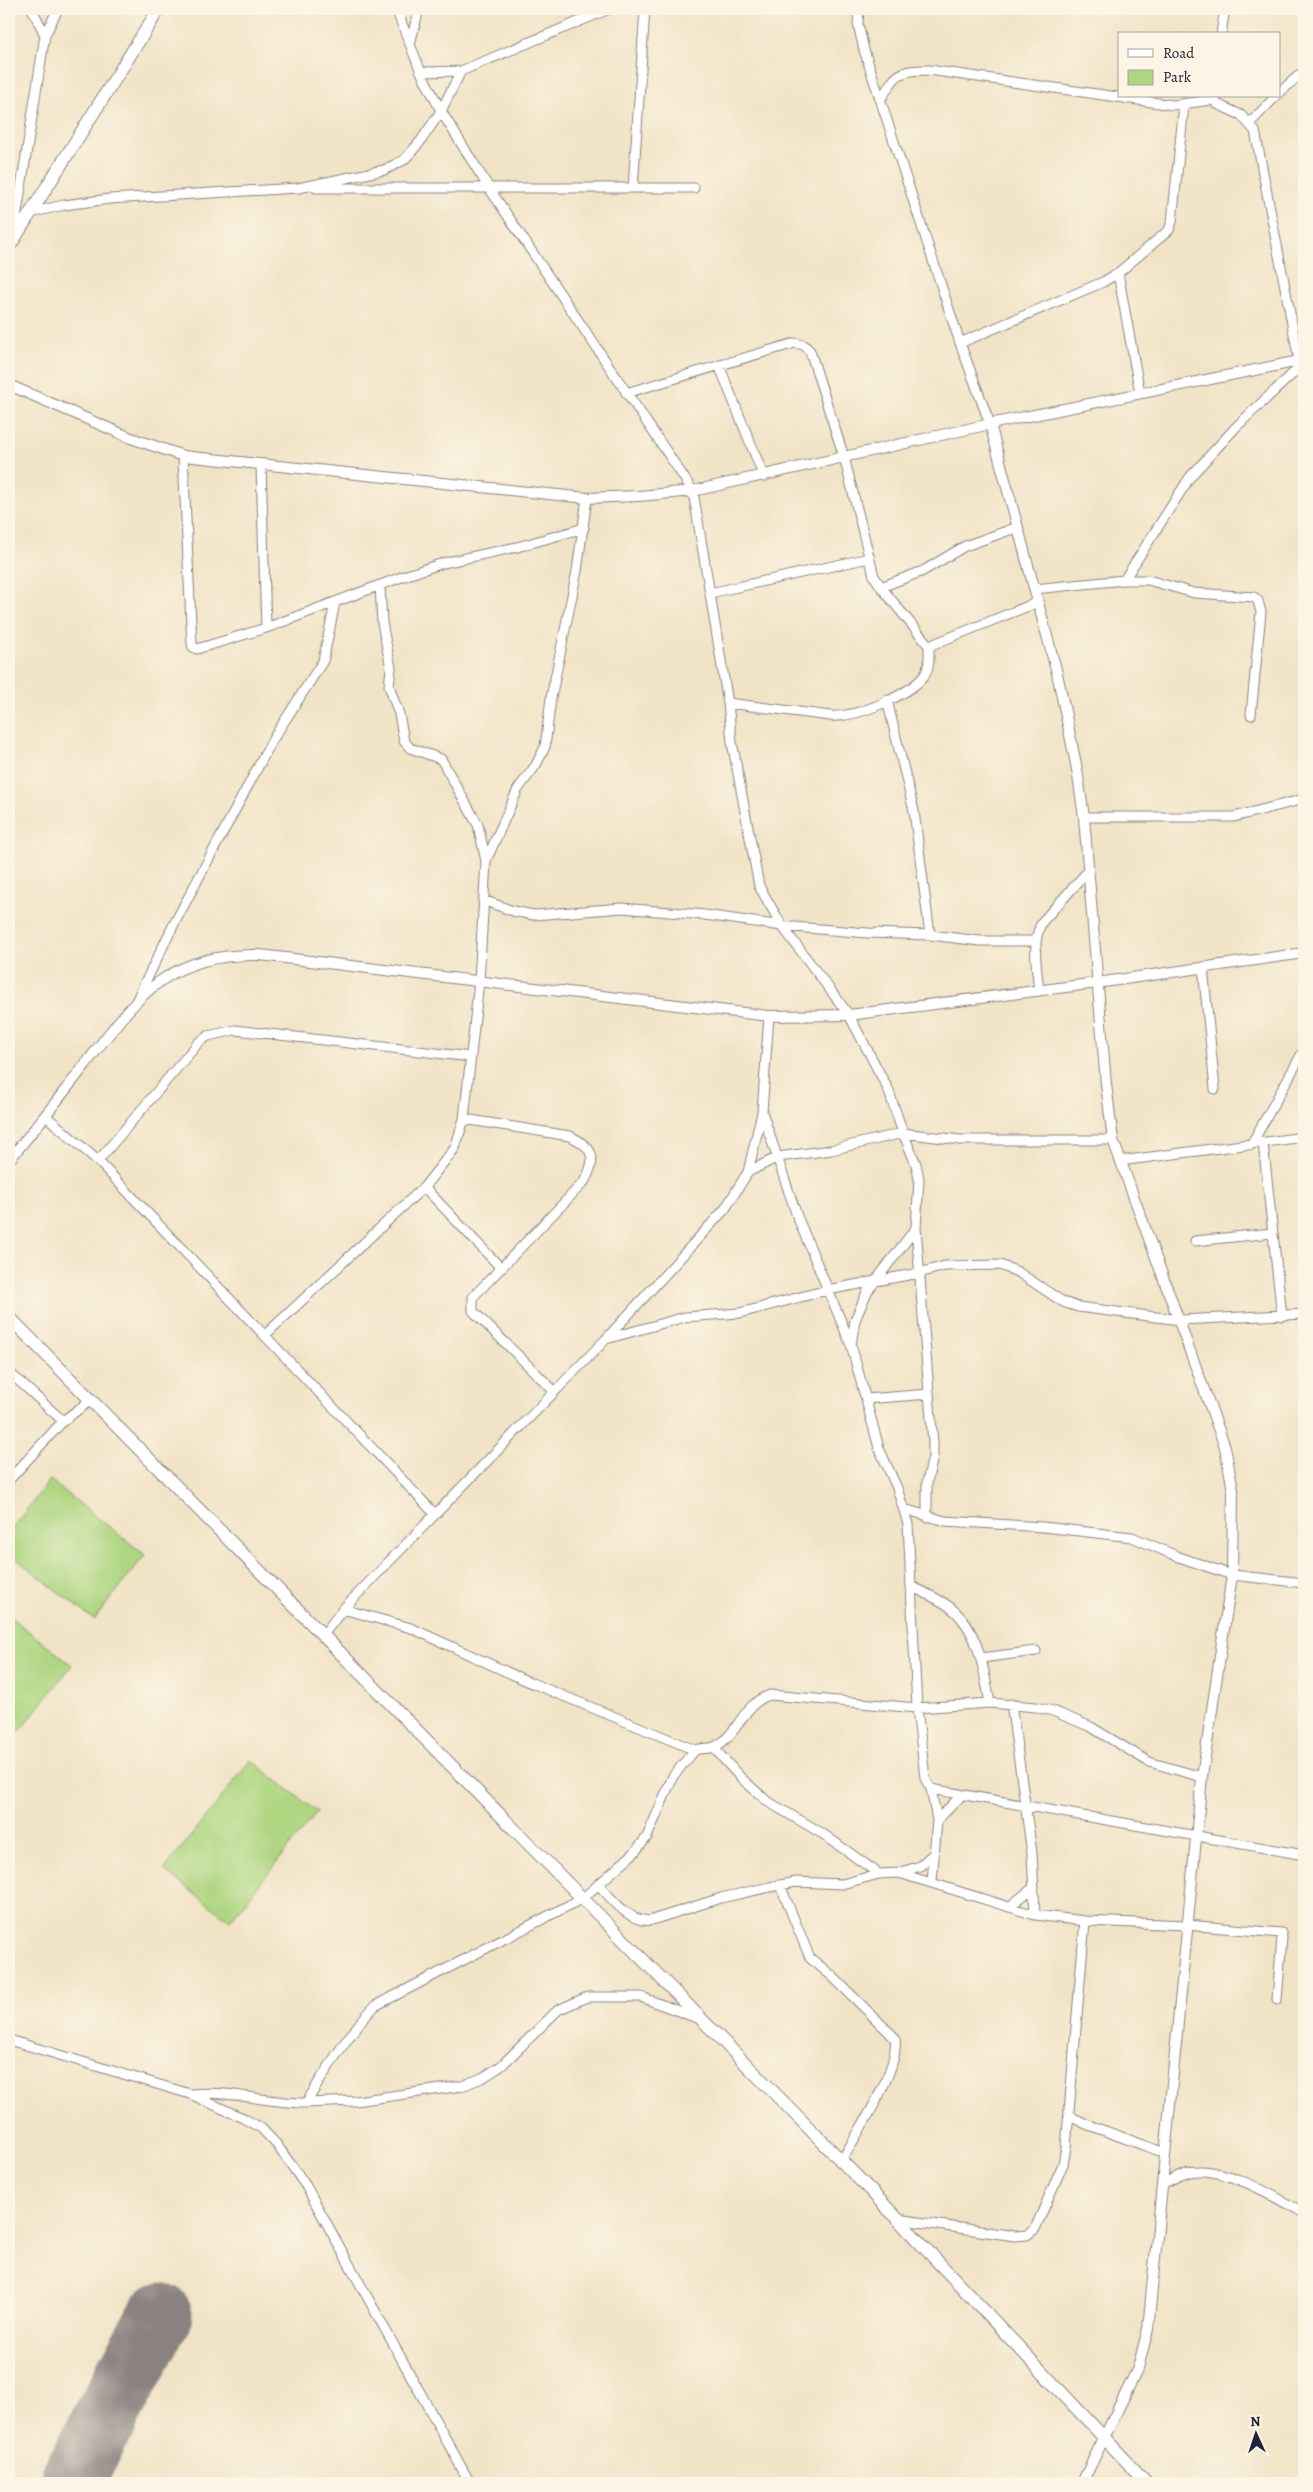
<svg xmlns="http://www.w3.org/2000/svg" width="1313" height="2492" viewBox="0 0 1313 2492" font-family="Alegreya,serif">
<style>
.green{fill:#aed681;stroke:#687c5e}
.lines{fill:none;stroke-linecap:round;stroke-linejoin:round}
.runway{stroke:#8a8280;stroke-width:65}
.minor-casing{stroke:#8a8280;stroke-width:11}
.tertiary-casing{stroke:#8a8280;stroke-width:12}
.primary-casing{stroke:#8a8280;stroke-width:14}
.minor{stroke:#fff;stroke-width:9}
.tertiary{stroke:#fff;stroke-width:10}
.primary{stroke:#fff;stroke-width:12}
</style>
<rect width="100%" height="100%" fill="#fcf5e5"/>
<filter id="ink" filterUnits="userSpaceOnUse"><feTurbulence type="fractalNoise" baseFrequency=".02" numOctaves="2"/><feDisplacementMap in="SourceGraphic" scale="10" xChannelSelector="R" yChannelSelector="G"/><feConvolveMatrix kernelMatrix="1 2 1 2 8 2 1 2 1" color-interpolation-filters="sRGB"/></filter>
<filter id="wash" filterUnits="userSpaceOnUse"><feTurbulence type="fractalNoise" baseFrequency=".0096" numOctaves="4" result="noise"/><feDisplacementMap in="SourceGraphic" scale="20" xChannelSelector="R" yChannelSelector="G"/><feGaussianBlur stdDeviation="1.12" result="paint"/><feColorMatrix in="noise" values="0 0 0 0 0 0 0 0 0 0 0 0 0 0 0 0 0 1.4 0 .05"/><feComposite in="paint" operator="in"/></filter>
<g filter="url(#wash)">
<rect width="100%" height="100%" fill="#f1e3c6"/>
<path class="green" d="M50 1480 145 1555 94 1620 9 1553V1532Z
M9 1616 72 1665 20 1731 9 1722Z
M251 1760 317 1812 230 1921 164 1870Z"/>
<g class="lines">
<path class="runway" d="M71 2483 160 2315"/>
</g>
</g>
<g filter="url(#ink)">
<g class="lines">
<defs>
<path id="minor" d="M396 9 421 72 441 111 489 188 693 491 728 703 732 742 759 886 782 926 849 1015 888 1089 903 1133 960 1140H1113
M859 9 858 24 864 50 960 343 990 424
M1221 34 1225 9
M45 35 58 9
M410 44 419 9
M421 72 461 71 609 9
M1279 93 1304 71
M1212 96 1217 104 1241 115 1255 131 1299 360
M881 99C896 74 898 70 929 70L1173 105 1212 100
M1250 123 1276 96
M316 188H694
M633 188 645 9
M30 213 64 205 110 199 298 188 384 170 404 160 420 142 441 111 461 71
M13 238 45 35 32 9
M1118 273 1140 393
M960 343 1103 282 1118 273 1169 230 1172 222 1184 105
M719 365 764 477
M626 393 795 343 804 345 810 351 844 457 874 576 881 587 923 571 965 546 1018 527
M183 456 192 644 193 647 197 649 266 628 407 575 443 563 517 547 584 528
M261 465 266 628
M1124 580 1190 477 1236 427 1304 363
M380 586 382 623 391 668 389 686 399 714 404 741 410 748 441 759 478 825 486 861
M881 587 929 646
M1034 589 1124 580H1148L1194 593 1254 597 1258 601 1261 612 1251 715
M710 593 869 558
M887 700 914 811 930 935
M728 703 830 716C855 718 908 696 924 676 930 667 929 657 929 646L1038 602
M1084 817H1234L1304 799
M483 900 513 911 534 915 622 908 705 915 782 926 868 933 930 935 980 941H1035
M1203 967 1215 1089
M1039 991C1037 969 1031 942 1042 922L1088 871
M137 999 174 924 273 739 323 661 335 603
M762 1112 797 1216 851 1345 879 1448 897 1488 908 1524 917 1708 925 1778 931 1789 937 1820 932 1882
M46 1116 98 1161 435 1514
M464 1119 570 1136C595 1148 597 1159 584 1182L473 1297V1311L554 1391
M1263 1143 1282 1316
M1251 1145 1304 1050
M98 1161 199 1042 208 1036 235 1030 471 1057
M1120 1161 1304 1137
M748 1172 778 1157 831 1150 903 1133 916 1164 919 1179 916 1228 933 1443V1457L927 1482V1517
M424 1187 501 1268
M1195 1241 1272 1233
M265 1335 424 1187 455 1148 464 1119 479 981 486 861 518 789 536 765 545 747 551 698 577 571 587 498
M606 1339 685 1317 740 1313 827 1290 919 1273 945 1266 1000 1265 1018 1272 1063 1302 1078 1307 1180 1320 1304 1314
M851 1345 855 1320 867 1292 916 1228
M9 1372 63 1421
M866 1399 929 1394
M9 1480 63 1421 91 1400
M904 1509 945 1521 1043 1527 1132 1537 1179 1557 1232 1575 1304 1583
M913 1587C923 1592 934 1597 944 1603 979 1625 983 1667 990 1703
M343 1609 411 1628 527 1681 695 1750C701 1748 708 1749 714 1747 739 1736 741 1704 770 1695L917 1708 990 1703 1036 1707 1053 1711 1091 1727 1149 1762 1202 1777
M323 1635 343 1609 606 1339 725 1209 748 1172 762 1112 769 1016
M981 1658 1036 1651
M1011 1704 1032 1853 1035 1915
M713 1747 740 1777 767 1801 823 1834 879 1874
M931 1789 1304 1855
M937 1820 961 1796
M899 1873 920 1866 934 1853
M598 1884C611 1898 631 1925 652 1920L721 1898 770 1887 796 1882 842 1884 879 1874 899 1873 1035 1915 1085 1921 1066 2147 1063 2164 1035 2229 1027 2235 1015 2236 897 2219
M780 1885 810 1958 832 1976 895 2038C900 2071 857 2132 841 2162
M1009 1907 1034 1887
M1085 1921 1187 1925 1281 1933 1282 1937 1277 2000
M9 2040 190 2094 243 2118 261 2128 277 2145 306 2186 470 2483
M192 2094C231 2090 267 2103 306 2103 327 2069 347 2035 375 2006L583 1898 634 1853 647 1837 673 1776 695 1750
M306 2103 356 2101 462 2086 484 2077 501 2066 558 2010 587 1997H641L697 2018
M1070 2116 1086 2124 1165 2153
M1162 2184C1173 2179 1185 2171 1198 2171 1231 2170 1276 2197 1304 2213"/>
<path id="tertiary" d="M9 385 131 438 183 456 587 498 639 496 693 491 990 424 1304 360
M990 424 1057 673 1077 769 1084 817 1106 1084 1113 1140 1225 1447 1233 1490 1232 1575 1202 1777 1148 2329 1138 2368 1082 2483
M9 1160C35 1129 60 1097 85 1065 137 997 166 953 260 955L769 1016 849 1015 1097 983 1304 953"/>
<path id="primary" d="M9 247 159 9
M9 1317 871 2191 1147 2483"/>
</defs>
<use href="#minor" class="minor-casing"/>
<use href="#tertiary" class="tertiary-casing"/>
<use href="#primary" class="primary-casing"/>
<use href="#minor" class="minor"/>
<use href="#tertiary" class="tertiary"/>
<use href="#primary" class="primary"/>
</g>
</g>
<rect width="1313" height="2492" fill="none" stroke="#fcf5e5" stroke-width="30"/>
<rect x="1118" y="32" width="162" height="65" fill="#fcf5e5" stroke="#a5a1a1"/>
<rect x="1128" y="49" width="25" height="8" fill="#ffffff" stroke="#a5a1a1"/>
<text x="1163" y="58" font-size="15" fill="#22223b">Road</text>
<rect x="1128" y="70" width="25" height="15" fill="#aed681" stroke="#a5a1a1"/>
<text x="1163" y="82" font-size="15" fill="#22223b">Park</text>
<g transform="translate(1256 2434) rotate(357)" stroke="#fcf5e5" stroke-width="4" paint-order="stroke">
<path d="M0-4L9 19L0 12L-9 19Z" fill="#22223b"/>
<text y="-8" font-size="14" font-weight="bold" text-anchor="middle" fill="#22223b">N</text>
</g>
</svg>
